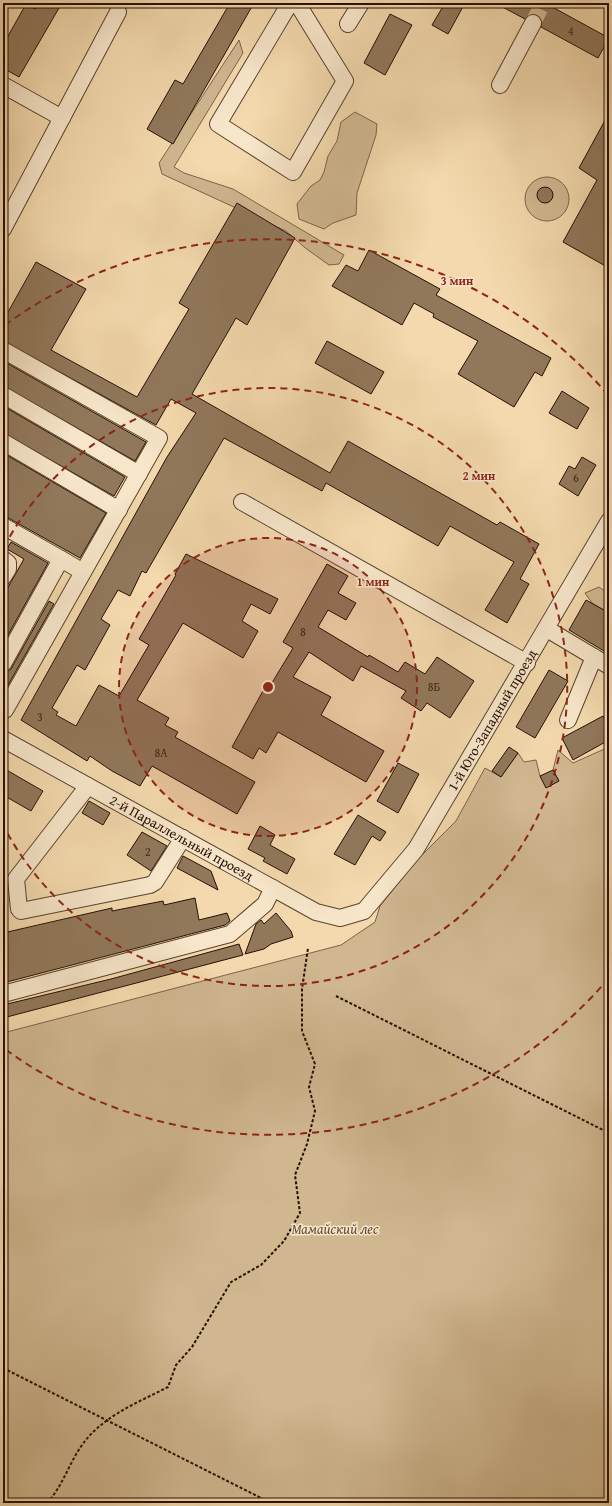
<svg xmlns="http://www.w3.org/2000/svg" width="612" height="1506" viewBox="0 0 612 1506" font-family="'Gentium Book Plus',serif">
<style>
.green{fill:#d0b790;stroke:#7c634a}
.building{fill:#91785b;stroke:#270f03}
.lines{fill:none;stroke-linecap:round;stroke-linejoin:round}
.minor-tunnel{stroke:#d4bb94;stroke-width:16;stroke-dasharray:16 8;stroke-linecap:butt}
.minor-casing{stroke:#5a422e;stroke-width:18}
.path{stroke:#270f03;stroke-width:2;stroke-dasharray:3 2;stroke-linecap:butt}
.minor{stroke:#f7e6ca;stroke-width:16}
.ring{fill:none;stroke:#8f2418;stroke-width:2;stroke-dasharray:7 5}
.labels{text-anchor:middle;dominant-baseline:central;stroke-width:3;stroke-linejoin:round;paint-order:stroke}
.number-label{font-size:12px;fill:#422919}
.street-label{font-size:14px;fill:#270f03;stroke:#f7e6ca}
.park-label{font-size:14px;font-style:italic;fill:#624a34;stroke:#f7e6ca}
.centre{fill:#8f2418;stroke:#f7e6ca;stroke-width:2}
.ring-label{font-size:12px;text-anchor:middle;font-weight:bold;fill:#8f2418;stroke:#f7e6ca;stroke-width:3;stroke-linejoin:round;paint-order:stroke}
</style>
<rect width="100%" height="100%" fill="#f3d9ad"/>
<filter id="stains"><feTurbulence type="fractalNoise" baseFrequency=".005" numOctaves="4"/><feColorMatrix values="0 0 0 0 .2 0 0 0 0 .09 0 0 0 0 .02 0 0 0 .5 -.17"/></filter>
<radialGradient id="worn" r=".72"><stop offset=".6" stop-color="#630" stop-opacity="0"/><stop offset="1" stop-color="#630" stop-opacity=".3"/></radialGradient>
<path class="green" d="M239 40 243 53 174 167 184 173 233 189 344 255 339 264 329 265 304 247 286 231 162 174 159 163Z
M355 112 377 124 376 135 357 193 356 215 333 223 324 229 299 219 297 204 311 186 320 180 324 172 328 156 337 141 341 122Z
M525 199a22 22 0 1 1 44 0a22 22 0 1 1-44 0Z
M599 587 609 594V613L592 603 585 593Z
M609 747V1503H3V1033L341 945 375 922 380 906 417 860 456 821 485 768 501 777 518 753 524 762 536 760 540 776 559 781 553 770 558 750 573 763Z"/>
<path class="building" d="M39 3H50L59 8 19 77 3 68V45L26 4 35 9Z
M230 3H254L173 144 147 129 175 80 183 84Z
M445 3H465L448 34 432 25Z
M495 3H545L609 38 598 58 541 27 542 22 538 15 532 14 525 19Z
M390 14 412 25 385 75 364 63Z
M609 113V268L563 242 597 180 579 168Z
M537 195a8 8 0 1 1 16 0a8 8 0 1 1-16 0Z
M237 203 295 238 247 325 236 318 192 394 330 473 348 441 497 525 500 522 539 544 520 579 529 584 507 623 485 610 514 562 450 526 438 546 326 483 322 491 224 438 146 573 142 571 130 596 118 590 101 619 110 625 85 670 77 665 52 708 58 712 56 715 76 726 99 685 119 696 149 645 139 639 176 575 175 574 186 554 278 599 270 614 251 604 242 621 258 631 243 658 183 623 137 700 169 718 165 725 178 732 175 737 255 782 237 814 152 766 140 786 112 771 90 756 87 761 21 720 167 457 196 413 171 399 156 425 3 341V321L36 262 86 289 51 350 137 397 189 309 179 303Z
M369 250 440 289 436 295 551 358 542 376 535 372 514 407 458 374 478 341 433 317 434 314 414 303 402 325 332 286 346 265 358 271Z
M327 341 384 372 371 394 315 363Z
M3 361 146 442 135 461 3 386Z
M562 391 589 408 577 429 549 413Z
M3 406 125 477 114 496 3 433Z
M3 453 106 513 80 558 3 515Z
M582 457 596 465 578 496 559 484 569 466 575 469Z
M11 542 48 563 3 644V596L24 559 7 549Z
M327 564 348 576 338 593 356 603 346 620 328 610 318 627 368 657 369 655 398 672 405 662 425 674 437 657 474 681 450 718 427 703 421 711 401 698 406 691 361 666 353 681 309 652 293 677 331 697 321 715 384 751 366 782 278 732 266 753 259 748 253 759 232 747 264 689 267 691 293 648 283 642Z
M586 600 609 613V654L569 630Z
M49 601 54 604 3 694V673L11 669Z
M549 670 568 681 535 738 516 727Z
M603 716 609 728V740L573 760 562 738Z
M509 747 518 753 501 777 492 771Z
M398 763 419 774 398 813 377 801Z
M3 768 43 791 31 811 3 795Z
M553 770 559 781 546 788 540 776Z
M89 801 110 813 103 825 82 813Z
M358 815 386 832 380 841 372 836 355 865 334 854Z
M260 826 275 835 270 845 295 859 287 874 263 861 265 858 248 849Z
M142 832 167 846 151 871 127 855Z
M183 856 211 871 218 890 177 868Z
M195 898 199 920 227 913 230 921 225 925 3 983V933L112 908V911L163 901 164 905Z
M276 913 291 931 293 937 271 944 264 949 245 954 256 924 261 920 264 924Z
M239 944 243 955 3 1018V1005L111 979Z"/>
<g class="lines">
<path class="minor-tunnel" d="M533 23 543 3"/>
<defs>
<g id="minor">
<path d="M290 3 218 124 293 172 345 81 297 3"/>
<path d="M348 24 361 3"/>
<path d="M3 85 62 118"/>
<path d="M500 85 533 23"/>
<path d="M3 229 118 12"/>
<path d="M3 350 159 438 5 710"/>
<path d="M3 395 139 474"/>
<path d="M3 442 119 510"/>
<path d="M242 502 527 663"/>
<path d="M3 526 61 559"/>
<path d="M3 559 8 563V569L3 577"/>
<path d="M547 629 609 666"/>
<path d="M3 664 61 559 83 572"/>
<path d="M568 720 594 657"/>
<path id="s1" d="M3 739 316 912 340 918 364 911 416 849 609 521"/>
<path d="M88 786 16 879 19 909 21 911 150 885 155 882 183 838"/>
<path d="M3 994 230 934 265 904 273 888"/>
</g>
</defs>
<use href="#minor" class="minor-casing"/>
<path class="path" d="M336 996 609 1133
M3 1368 271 1503
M47 1503C62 1487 68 1466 80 1448 100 1417 137 1403 168 1387L176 1365 192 1347 231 1282 261 1265 284 1241 300 1213 295 1175 307 1144 315 1111 309 1087 315 1064 302 1031V989L308 948"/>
<use href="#minor" class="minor"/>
</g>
<circle cx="268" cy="687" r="149" fill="#8f2418" fill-opacity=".12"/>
<g class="ring">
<circle cx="268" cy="687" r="149"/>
<path d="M4 547A299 299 0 1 1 4 827"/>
<path d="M609 978A448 448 0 0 1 5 1049M5 325A448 448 0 0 1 609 396"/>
</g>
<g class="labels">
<g class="number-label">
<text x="571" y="30">4</text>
<text x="576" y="477">6</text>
<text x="303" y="631">8</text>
<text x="434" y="686">8Б</text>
<text x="40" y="716">3</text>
<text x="161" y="752">8А</text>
<text x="148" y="851">2</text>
</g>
<g class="street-label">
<text stroke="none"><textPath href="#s1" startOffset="638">1-й Юго-Западный проезд</textPath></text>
<text stroke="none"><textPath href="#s1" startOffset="204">2-й Параллельный проезд</textPath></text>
</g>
<g class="park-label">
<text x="335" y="1229">Мамайский лес</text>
</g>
</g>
<circle cx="268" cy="687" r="6" class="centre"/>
<g class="ring-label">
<text x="457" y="285">3 мин</text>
<text x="479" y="480">2 мин</text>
<text x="373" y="586">1 мин</text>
</g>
<rect width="612" height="1506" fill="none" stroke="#f3d9ad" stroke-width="16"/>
<rect x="4" y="4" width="604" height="1498" fill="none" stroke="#270f03" stroke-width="2"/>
<rect x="8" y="8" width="596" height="1490" fill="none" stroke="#270f03"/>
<rect width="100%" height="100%" filter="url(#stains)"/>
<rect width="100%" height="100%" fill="url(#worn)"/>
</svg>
